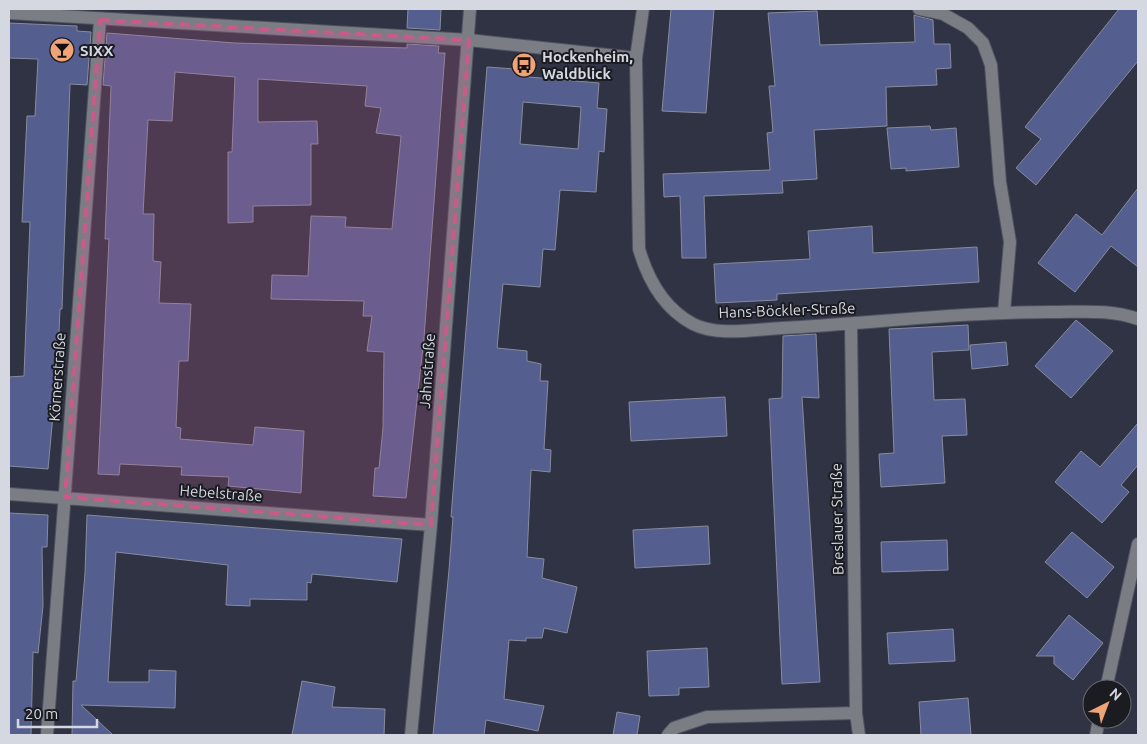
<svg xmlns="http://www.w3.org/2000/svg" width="1147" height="744" viewBox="0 0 1147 744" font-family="Ubuntu,sans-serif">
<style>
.building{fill:#545e8f;stroke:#878c9e;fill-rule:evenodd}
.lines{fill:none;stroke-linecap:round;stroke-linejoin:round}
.minor-casing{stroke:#4e515f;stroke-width:14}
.minor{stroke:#7b7d85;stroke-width:12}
.marked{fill:#c95b8a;fill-opacity:0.2;stroke:#c95b8a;stroke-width:4;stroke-dasharray:10 6;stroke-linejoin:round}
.labels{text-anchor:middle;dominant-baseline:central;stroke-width:4;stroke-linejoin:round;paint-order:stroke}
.poi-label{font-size:15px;font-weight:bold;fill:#d5d8e1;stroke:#1a1c22;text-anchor:start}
.street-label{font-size:15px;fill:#d5d8e1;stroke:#1a1c22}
</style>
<rect width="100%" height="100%" fill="#303343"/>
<path class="building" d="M408 9H441L440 30 407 28Z
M671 9H714L706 113 662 111Z
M1119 9H1138V61L1036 185 1016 168 1041 139 1025 127Z
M817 11 820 45 915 42 914 15 933 20 934 44H950L951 68 936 69 937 85 886 87 887 126 814 130 817 179 782 181 783 193 704 196 706 258H682L680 196 664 197 663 174 770 170 767 133 773 132 769 86H775L768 13Z
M9 23 77 26V31L91 32 87 85 70 84 62 309H60L56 404H54L48 469 9 466V377L24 376 30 222H22L27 116H35L38 59 9 58Z
M107 33 235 43 407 48V44L439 46 438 53H445L424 338 406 498 373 496 375 468H379L383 428 384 352 367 351 372 316H363L364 301 271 299 272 275 308 276 311 216 346 217 345 227 392 229 401 136 376 133 381 108 365 106 367 86 258 79V122L317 121 318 144H311V205L253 206V222L228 223V152H232L235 77 175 72 172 121 148 120 143 214H154L153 261 161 262 159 303 191 304 188 361H179L176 427 181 428 180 439 253 445 255 427 304 431 301 493 228 486 229 477 181 475 182 467 120 464 119 475 98 474 109 239H105L111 86 103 85Z
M487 67 529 70V77L599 83 597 108 607 109 604 152 599 151 596 192 560 190 555 250 543 249 540 287 503 284 497 348 527 351V361L541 364 540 381H548L544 449 551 450 550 472 531 470 527 557 544 559 542 578 577 587 567 633 544 628 542 638H526V641L509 640 504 699 544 706 538 731 486 720 484 735H433L449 570 453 517H451ZM523 102 581 107 578 149 520 144Z
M930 126 931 130 956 128 959 167 906 171V168L891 169 887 128Z
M1138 188V267L1111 246 1075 292 1038 263 1076 214 1102 235Z
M872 226 873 253 977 247 979 282 777 294V300L716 303 714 264 810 259 808 231Z
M1076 320 1113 351 1071 398 1035 366Z
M968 325 969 350 932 352 934 400 965 399 967 435 942 436 945 483 881 487 879 454 894 453 889 329Z
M816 334 819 398 802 397 820 682 782 684 769 399 782 398 783 336Z
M1006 342 1008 365 972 369 970 345Z
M725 397 727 436 631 441 629 402Z
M1138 423V465L1121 485 1129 492 1102 523 1055 482 1081 451 1100 467Z
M9 513 48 515 47 547H42L43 606 38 653 33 652 31 735H9Z
M87 515 402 539 397 582 312 574 311 583 307 582V600L250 599V606L226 605 228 565 116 552 108 682H149V670L176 671 175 708 81 705 113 735H72L73 681H76L85 573Z
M708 526 710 564 635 568 633 530Z
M1072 532 1114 567 1087 598 1045 562Z
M947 540 948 570 882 572 881 542Z
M1069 615 1103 643 1073 680 1054 664V656H1036Z
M953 629 955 661 889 664 887 633Z
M707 648 709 687 679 688V695L649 696 647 651Z
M302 681 335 687 332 707 385 709 384 735H292Z
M968 698 971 735H921L919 702Z
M617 712 640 716 637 735H613Z"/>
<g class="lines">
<defs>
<path id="minor" d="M643 9 636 58 639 249C648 280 663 308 693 324 718 337 756 329 783 328 873 323 962 312 1052 312 1082 312 1111 309 1138 319
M919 9 943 14 968 28 983 43 991 65 1000 182 1010 242 1004 312
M9 13 469 40 636 58
M851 324 856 713
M9 494 431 525
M1106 689 1138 544
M47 735 100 20
M411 735 431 525 470 9
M668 735 674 728 707 717 856 713 859 735
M1096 735 1099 719"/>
</defs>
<use href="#minor" class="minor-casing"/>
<use href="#minor" class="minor"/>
</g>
<path class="marked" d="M100 20 469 40 431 525 65 497Z"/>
<defs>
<symbol id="bar-disc" viewBox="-11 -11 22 22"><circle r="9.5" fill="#efa377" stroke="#1a1c22"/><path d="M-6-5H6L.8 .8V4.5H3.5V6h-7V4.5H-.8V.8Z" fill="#111"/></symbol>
<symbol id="bus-disc" viewBox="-11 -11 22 22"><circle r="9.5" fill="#efa377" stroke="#1a1c22"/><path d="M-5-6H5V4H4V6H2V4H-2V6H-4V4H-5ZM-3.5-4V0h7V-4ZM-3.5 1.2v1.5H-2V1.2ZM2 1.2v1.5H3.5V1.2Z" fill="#111"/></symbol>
</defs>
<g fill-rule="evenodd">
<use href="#bar-disc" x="48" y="36" width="28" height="28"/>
<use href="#bus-disc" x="510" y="51" width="28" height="28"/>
</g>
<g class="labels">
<g class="poi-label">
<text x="80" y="50">SIXX</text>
<text x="542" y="56">Hockenheim,<tspan x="542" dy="17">Waldblick</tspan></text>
</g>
<g class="street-label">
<text transform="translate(787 310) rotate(-2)">Hans-Böckler-Straße</text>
<text transform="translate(427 371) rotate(-86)">Jahnstraße</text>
<text transform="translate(57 377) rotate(-86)">Körnerstraße</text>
<text transform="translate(221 493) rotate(4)">Hebelstraße</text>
<text transform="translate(837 519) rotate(-91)">Breslauer Straße</text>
</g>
</g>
<rect width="1147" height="744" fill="none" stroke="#d5d8e1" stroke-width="20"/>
<g transform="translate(1107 704) rotate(42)"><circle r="24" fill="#1a1c22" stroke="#65676e"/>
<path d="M0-4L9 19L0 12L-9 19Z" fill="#efa377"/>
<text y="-8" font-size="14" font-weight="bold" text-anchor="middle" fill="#d5d8e1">N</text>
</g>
<path d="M18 719v8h79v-8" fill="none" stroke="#d5d8e1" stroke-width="2.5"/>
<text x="25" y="719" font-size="15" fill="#d5d8e1" stroke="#1a1c22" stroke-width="4" paint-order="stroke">20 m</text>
</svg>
